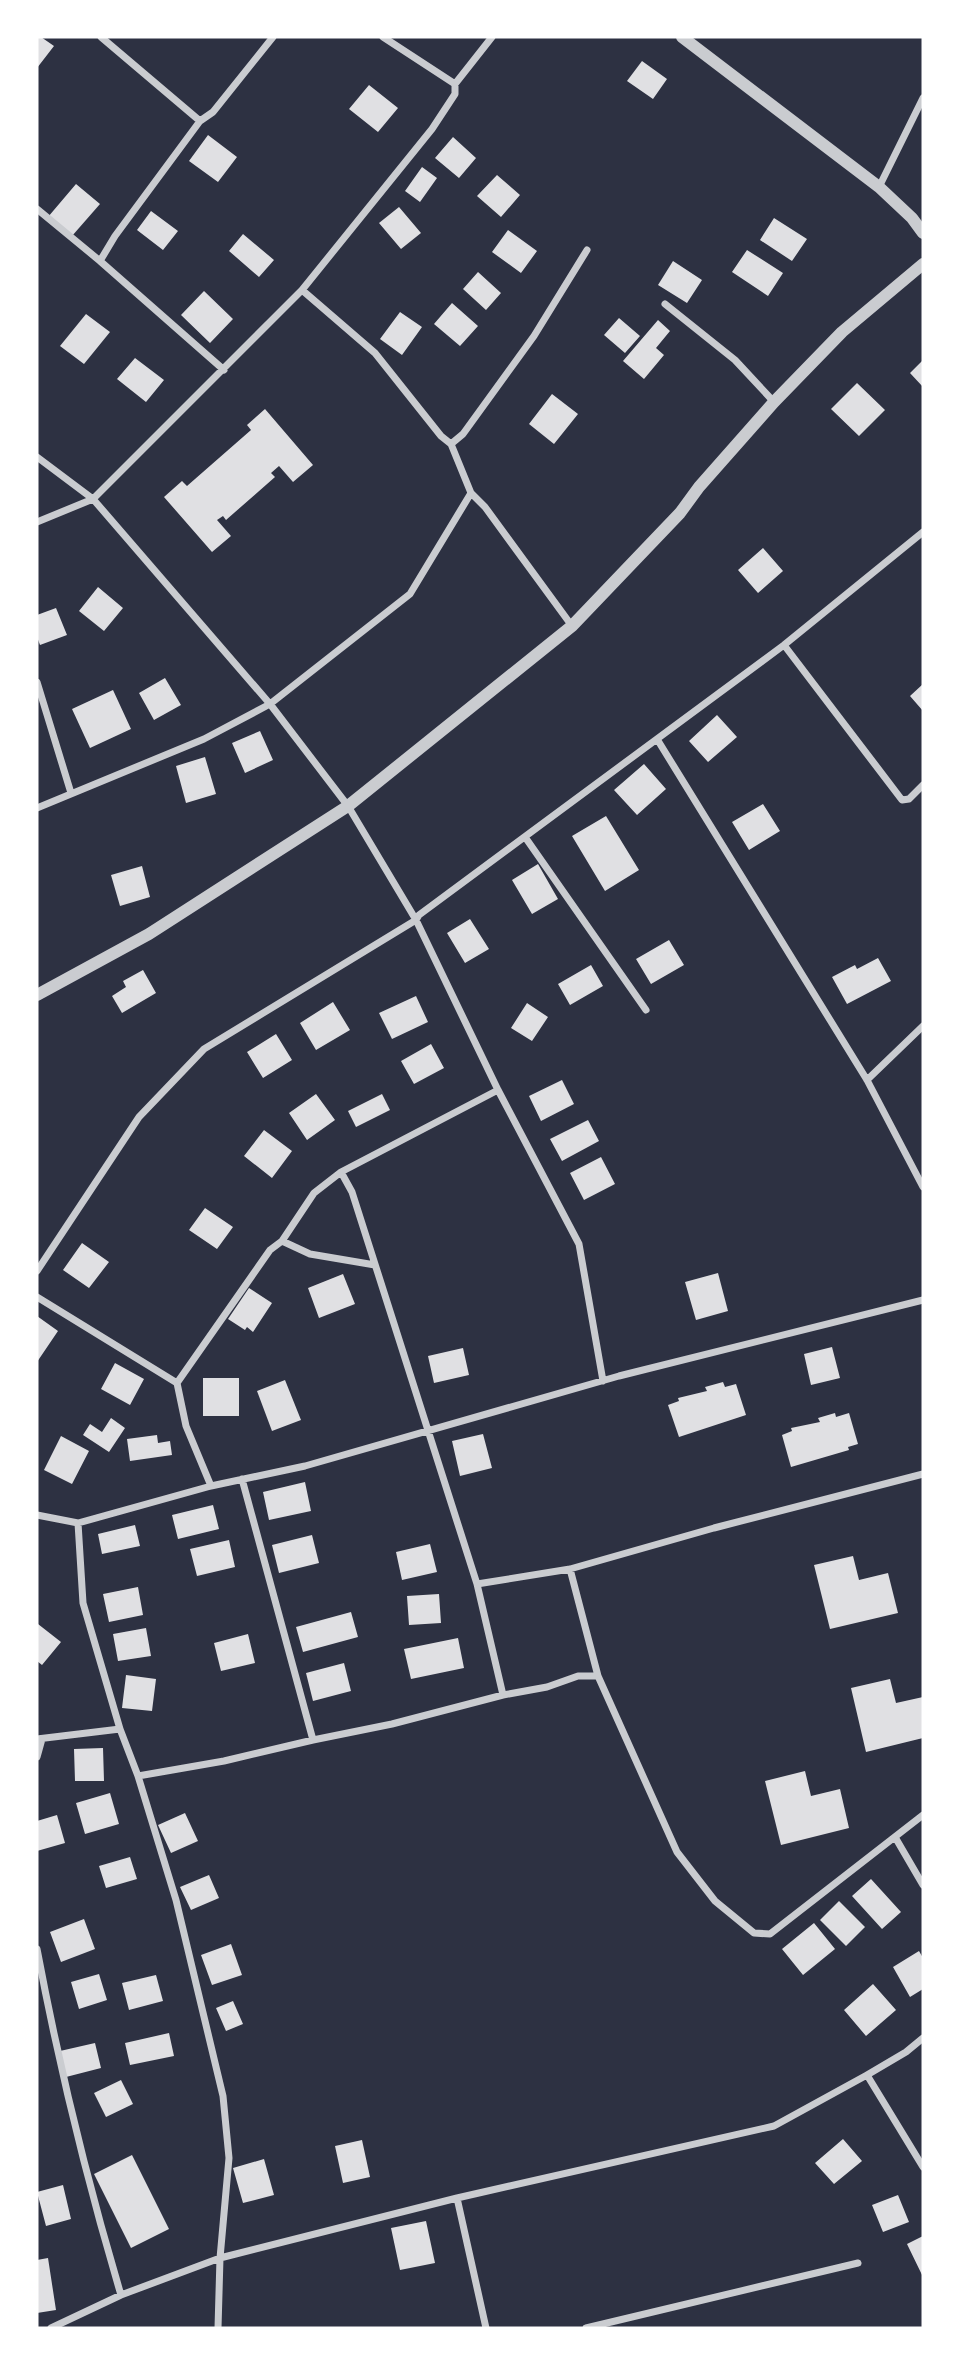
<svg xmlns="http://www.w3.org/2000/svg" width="960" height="2365" viewBox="0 0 960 2365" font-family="'Nunito Sans',sans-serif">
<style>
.building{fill:#e0e0e3}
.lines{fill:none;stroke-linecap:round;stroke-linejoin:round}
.minor{stroke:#caccd0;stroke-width:7}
.tertiary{stroke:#caccd0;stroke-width:12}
</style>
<rect width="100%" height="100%" fill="#2d3142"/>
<path class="building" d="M37 37H41L54 46 37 68Z
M642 61 667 79 653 99 627 81Z
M369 85 398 108 378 132 349 109Z
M208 135 237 157 218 182 189 161Z
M453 137 476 158 459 178 435 158Z
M422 167 437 178 420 202 405 191Z
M497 175 520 195 501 217 477 196Z
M76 184 100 204 72 236 48 217Z
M399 207 421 233 401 249 379 223Z
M151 211 178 231 163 250 137 230Z
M774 218 807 239 792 261 760 240Z
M508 230 537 251 521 273 492 252Z
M243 234 274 260 259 277 229 251Z
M747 250 783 273 768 296 732 272Z
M673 261 702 280 687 303 658 285Z
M478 272 501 293 486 310 463 289Z
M204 291 233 319 210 343 181 315Z
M452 303 478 326 460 346 434 324Z
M400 312 422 327 402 355 380 339Z
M86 314 110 332 84 364 60 346Z
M619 318 640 336 625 353 604 335Z
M658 320 670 331 656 348 664 355 644 379 623 361Z
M135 358 164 380 146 402 117 379Z
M923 360V387L910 373Z
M857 383 885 410 859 436 831 409Z
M552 394 578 414 554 444 529 424Z
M265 409 313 465 293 482 279 466 271 473 275 477 226 520 223 516 217 520 231 536 212 552 164 497 182 481 187 486 251 430 247 425Z
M763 548 783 571 758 593 738 570Z
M98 587 123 608 104 631 79 611Z
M56 608 67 635 40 645 37 637V615Z
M165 678 181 705 154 720 139 693Z
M923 684V711L910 696Z
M113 690 131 729 90 748 72 709Z
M717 715 737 737 708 762 689 741Z
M260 731 273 760 245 773 232 743Z
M205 757 216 794 186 803 176 766Z
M644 764 666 789 637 815 614 790Z
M763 804 780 831 749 850 732 822Z
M606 816 639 870 605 891 572 836Z
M538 864 558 899 532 914 512 880Z
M142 866 150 897 120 906 111 875Z
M470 919 489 949 465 963 447 933Z
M669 940 684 965 651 984 636 959Z
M878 958 891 981 847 1004 832 977 855 965 857 969Z
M591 965 603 986 570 1005 558 984Z
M143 970 156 993 122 1013 112 996 126 987 123 981Z
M416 996 428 1022 392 1039 379 1013Z
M333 1002 350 1030 316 1050 300 1023Z
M527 1003 548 1017 532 1041 511 1028Z
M276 1034 292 1060 263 1078 247 1052Z
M431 1044 444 1068 414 1084 401 1061Z
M562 1080 574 1104 541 1121 529 1096Z
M316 1094 335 1120 307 1140 289 1113Z
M382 1094 390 1110 356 1127 348 1111Z
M588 1120 599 1141 562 1161 550 1139Z
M264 1130 292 1151 272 1178 244 1156Z
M601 1157 615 1184 584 1200 570 1173Z
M205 1208 233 1227 217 1249 189 1230Z
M82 1243 109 1262 89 1288 63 1270Z
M718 1273 728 1311 696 1320 685 1282Z
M343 1274 355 1304 319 1318 308 1288Z
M249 1288 272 1303 253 1332 247 1327 245 1330 228 1319Z
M37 1316 58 1331 37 1362Z
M832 1347 840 1378 811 1385 804 1354Z
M463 1348 469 1375 434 1383 428 1356Z
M115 1363 144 1379 130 1405 101 1389Z
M203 1378H239V1416H203Z
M285 1380 301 1420 272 1431 257 1391Z
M723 1382 725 1387 736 1384 746 1415 679 1437 668 1405 679 1401 678 1398 707 1391 705 1387Z
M835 1413 836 1417 849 1413 858 1444 848 1447 849 1450 791 1467 782 1435 792 1431 791 1428 820 1422 818 1418Z
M111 1418 125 1428 109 1452 83 1435 90 1424 102 1432Z
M483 1434 492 1468 460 1476 452 1441Z
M157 1435 158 1443 170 1441 172 1455 130 1461 127 1439Z
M61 1436 89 1451 72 1484 44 1470Z
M305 1482 311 1511 269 1520 263 1492Z
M213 1505 219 1529 178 1539 172 1515Z
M135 1525 140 1546 102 1554 98 1534Z
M312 1535 319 1563 279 1573 272 1545Z
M229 1540 235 1567 197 1576 190 1549Z
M430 1544 437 1572 402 1580 396 1552Z
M853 1556 859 1580 888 1573 898 1613 830 1629 814 1565Z
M138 1587 143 1615 109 1622 103 1594Z
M439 1594 441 1623 409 1625 407 1596Z
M351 1612 358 1637 303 1652 296 1627Z
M38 1624 61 1642 42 1665 37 1661Z
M146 1628 151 1656 118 1661 113 1634Z
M248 1634 255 1663 221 1671 214 1643Z
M458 1638 464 1668 411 1679 404 1649Z
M344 1663 351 1691 313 1701 306 1673Z
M126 1675 156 1679 152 1711 122 1708Z
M890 1679 896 1703 923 1697V1738L866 1752 851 1688Z
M103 1748 104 1781H75L74 1749Z
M805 1771 811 1796 840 1789 849 1828 781 1845 765 1781Z
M110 1793 119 1824 85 1834 76 1803Z
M185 1813 198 1841 171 1853 158 1825Z
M57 1815 65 1843 37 1851V1821Z
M130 1857 137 1879 106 1888 99 1866Z
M209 1875 219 1898 191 1910 180 1887Z
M871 1879 901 1912 882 1929 852 1896Z
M839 1901 865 1927 846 1946 820 1920Z
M84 1919 95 1949 61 1962 50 1932Z
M814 1923 835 1949 803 1975 782 1949Z
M231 1944 242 1975 212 1985 201 1955Z
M919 1951 923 1958V1989L910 1997 893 1967Z
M99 1974 107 2000 79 2009 71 1982Z
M156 1975 163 2001 129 2010 122 1983Z
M873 1984 896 2010 866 2036 844 2010Z
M233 2001 243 2024 226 2031 216 2008Z
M169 2033 174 2056 130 2065 125 2043Z
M95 2043 101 2068 66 2077 60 2051Z
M121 2080 133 2104 106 2117 94 2093Z
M843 2139 862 2161 834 2184 815 2163Z
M362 2140 370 2177 343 2183 335 2146Z
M132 2155 169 2229 131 2248 94 2174Z
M264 2159 274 2195 243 2203 233 2168Z
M63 2185 71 2219 46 2226 37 2192Z
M898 2195 909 2222 883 2232 872 2205Z
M426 2221 435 2263 400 2270 391 2228Z
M923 2236V2277L907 2244Z
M48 2258 56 2310 37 2313V2260Z"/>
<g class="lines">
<path class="minor" d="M101 37 200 121
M383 37 455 84
M492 37 455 84V94L432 129 302 290 93 499 270 704 348 806 416 920 498 1090 579 1244 603 1381
M879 187 923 98
M37 209 100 261
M302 290 375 353 441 436 451 444 471 493 485 507 572 626
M665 304 735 360 774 402
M224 370 100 261 115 236 200 121 213 112 273 37
M451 444 463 434 534 336 587 250
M37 457 93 499 37 522
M923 532 784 645 902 800 909 799 923 785
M37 682 71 793
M657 739 867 1080 923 1187
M37 808 204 739 270 704 410 594 471 493
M525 837 646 1010
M867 1080 923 1026
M341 1172 352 1192 477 1584 503 1695
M282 1241 310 1254 375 1265
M37 1271 139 1117 204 1049 416 920 419 915 784 645
M37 1297 177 1383 186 1426 211 1486
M177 1383 270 1250 282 1241 314 1193 341 1172 498 1090
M242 1479 313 1740
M37 1515 78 1523 211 1486 305 1466 619 1376 923 1300
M78 1523 83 1603 120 1729 138 1776 176 1900 223 2096 229 2158 220 2258 218 2328
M570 1569 598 1676 677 1852 715 1901 754 1933 770 1934 923 1815
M477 1584 570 1569 714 1528 923 1474
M37 1739 120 1729
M37 1757 42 1739
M138 1776 224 1761 313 1740 392 1724 503 1695 547 1687 578 1676H598
M895 1837 923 1885
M37 1949C59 2066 87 2181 121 2295
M867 2075 923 2167
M457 2198 486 2328
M51 2328 121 2295 220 2258 457 2198 774 2126 867 2075 906 2052 923 2038
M586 2328 858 2263"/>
<path class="tertiary" d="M682 37 879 187 912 218 923 233
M37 995 149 934 348 806 572 626 680 513 699 487 774 402 842 332 923 264"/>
</g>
<rect width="960" height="2365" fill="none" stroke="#ffffff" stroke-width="77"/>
</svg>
